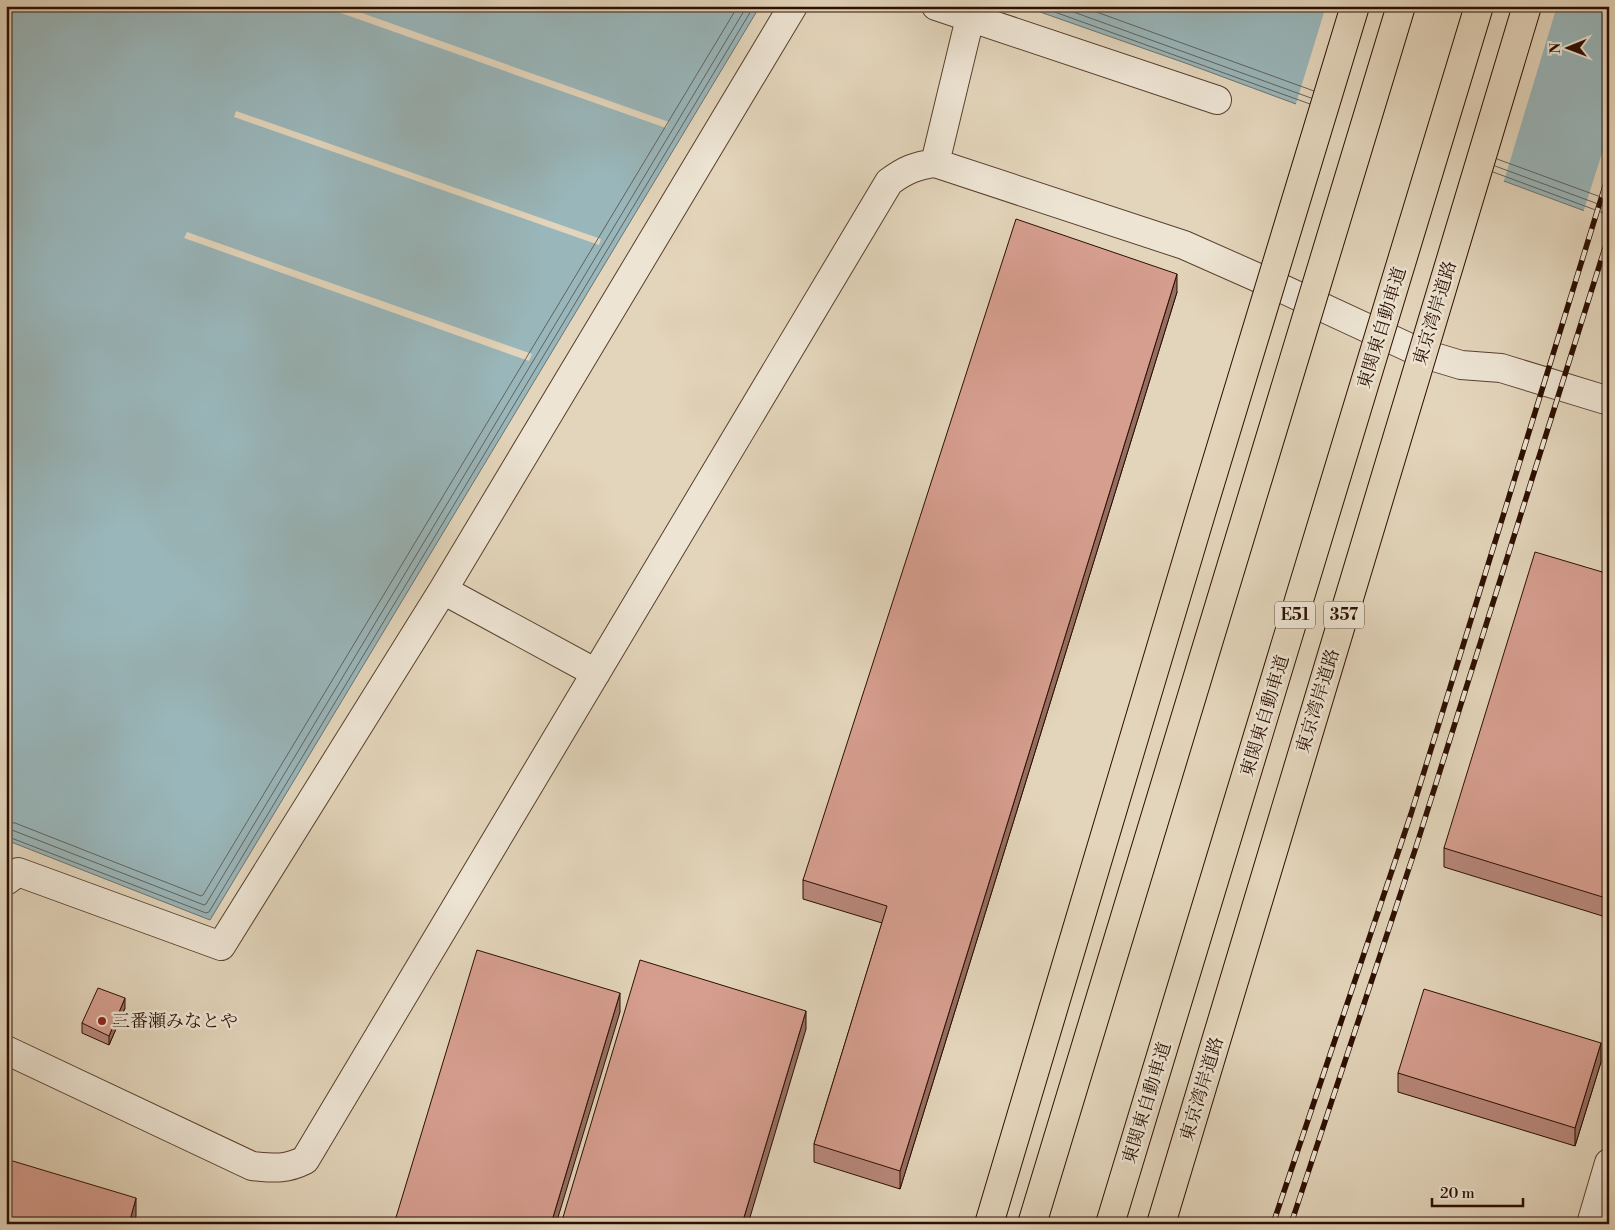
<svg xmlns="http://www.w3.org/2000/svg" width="1615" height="1230" viewBox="0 0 1615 1230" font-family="'Libre Bodoni','Noto Serif JP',serif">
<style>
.water{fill:#99b6ba;stroke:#6d7370}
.pier{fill:#e3d5bb}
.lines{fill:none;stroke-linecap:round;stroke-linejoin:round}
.shore{stroke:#62625d;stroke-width:1}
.minor-casing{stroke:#5a402f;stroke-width:30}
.minor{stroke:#ede4d3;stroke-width:28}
.rail-casing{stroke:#2c0f00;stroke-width:5.5}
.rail{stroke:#ede4d3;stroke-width:4;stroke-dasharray:11;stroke-linecap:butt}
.highway-bridge-casing{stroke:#2c0f00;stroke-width:30;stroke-linecap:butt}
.highway-bridge{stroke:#e3d5bb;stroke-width:28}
.wall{fill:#b8887b;stroke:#2c0f00}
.shaded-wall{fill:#966f64;stroke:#2c0f00}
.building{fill:#d69e8f;stroke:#2c0f00}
.poi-dot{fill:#8f2418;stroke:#ede4d3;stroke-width:2}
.labels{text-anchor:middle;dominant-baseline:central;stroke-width:5;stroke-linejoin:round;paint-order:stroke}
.shield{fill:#ede4d3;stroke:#664f3f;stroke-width:1}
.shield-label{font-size:16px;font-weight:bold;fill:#2c0f00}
.street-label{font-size:18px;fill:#2c0f00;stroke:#ede4d3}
.poi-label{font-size:18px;fill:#2c0f00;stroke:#ede4d3;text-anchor:start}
</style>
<rect width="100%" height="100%" fill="#e3d5bb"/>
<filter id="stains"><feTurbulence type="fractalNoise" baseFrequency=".004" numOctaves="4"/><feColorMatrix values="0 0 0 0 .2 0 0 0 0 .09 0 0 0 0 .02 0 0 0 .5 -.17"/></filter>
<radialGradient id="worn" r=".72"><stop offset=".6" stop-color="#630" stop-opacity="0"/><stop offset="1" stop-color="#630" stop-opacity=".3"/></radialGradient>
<path class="water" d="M6 6H760L210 920 6 840Z
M1023 6H1609V220L1188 64Z"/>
<path class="pier" d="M321 6H342L669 122 666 128Z
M1326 6H1557L1503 184 1295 107Z
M236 111 601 239 599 245 234 117Z
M1609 131V223L1583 213Z
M187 232 532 354 529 361 184 238Z"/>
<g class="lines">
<path class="shore" d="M1038 6 1310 104
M1057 6 1311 98
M1080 6 1314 91
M1497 159 1609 200
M1495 166 1609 208
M1493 172 1609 215
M6 822 15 823 201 896 203 895 738 6
M6 830H12L204 905 206 904 747 6
M6 836 206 913 209 912 754 6"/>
<defs>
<path id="minor" d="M936 6 1217 100
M935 163 970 18
M443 590 596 673
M6 881 18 872 221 946 443 590 793 6
M6 1050 252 1166C274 1168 285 1170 305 1160L889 182C905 170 915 166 935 163L1184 245 1272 284 1421 353 1461 365 1501 368 1609 401
M1591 1224 1609 1163"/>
</defs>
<use href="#minor" class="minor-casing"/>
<use href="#minor" class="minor"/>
<defs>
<path id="rail" d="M1273 1224 1411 814 1609 173
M1291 1224 1415 850 1609 235"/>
</defs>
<use href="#rail" class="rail-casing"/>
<use href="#rail" class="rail"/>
<defs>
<path id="highway-bridge" d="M989 1224 1202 510 1355 6
M1032 1224 1401 6
M1110 1224 1479 6
M1161 1224 1527 6"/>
</defs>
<use href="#highway-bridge" class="highway-bridge-casing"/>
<use href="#highway-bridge" class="highway-bridge"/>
</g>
<path class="wall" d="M1177 292 900 1189 814 1162V1144L882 923 803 899V880Z
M1609 574V918L1444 867V848Z
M125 1008 109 1045 82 1033V1023Z
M1601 1062 1575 1146 1398 1092V1073Z"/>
<path class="shaded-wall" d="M1177 274V292L900 1189V1171Z
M620 993V1012L556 1224H551Z
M125 998V1008L109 1045V1036Z
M806 1011V1029L748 1224H742Z
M1601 1043V1062L1575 1146V1128Z
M136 1198V1216L134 1224H129Z"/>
<path class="building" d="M1016 219 1177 274 900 1171 814 1144 887 906 803 880Z
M1535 552 1609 574V899L1444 848Z
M477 950 620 993 551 1224H394Z
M640 960 806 1011 742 1224H561Z
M98 988 125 998 109 1036 82 1023Z
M1424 989 1601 1043 1575 1128 1398 1073Z
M6 1159 136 1198 129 1224H6Z"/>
<circle class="poi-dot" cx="102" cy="1021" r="5"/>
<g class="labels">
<g class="shield">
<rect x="1275" y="601.5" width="40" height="27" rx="4"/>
<rect x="1324" y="601.5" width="40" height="27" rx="4"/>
</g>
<g class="shield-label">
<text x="1295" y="615">E51</text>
<text x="1344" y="615">357</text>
</g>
<g class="street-label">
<text transform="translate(1435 313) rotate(-73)">東京湾岸道路</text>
<text transform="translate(1382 328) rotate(-73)">東関東自動車道</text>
<text transform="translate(1318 701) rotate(-73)">東京湾岸道路</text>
<text transform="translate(1265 716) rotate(-73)">東関東自動車道</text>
<text transform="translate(1202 1089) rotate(-73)">東京湾岸道路</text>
<text transform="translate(1147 1103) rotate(-73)">東関東自動車道</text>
</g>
<g class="poi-label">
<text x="112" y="1021">三番瀬みなとや</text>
</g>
</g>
<rect width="1615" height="1230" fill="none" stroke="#e3d5bb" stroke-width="25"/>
<rect x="8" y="8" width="1600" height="1215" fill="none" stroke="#2c0f00" stroke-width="2.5"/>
<rect x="12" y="12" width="1590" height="1205" fill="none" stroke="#2c0f00"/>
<g transform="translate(1568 48) rotate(269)" stroke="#ede4d3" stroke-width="4" paint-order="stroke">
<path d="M0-4L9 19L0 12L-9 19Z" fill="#2c0f00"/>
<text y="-8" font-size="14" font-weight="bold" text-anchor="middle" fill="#2c0f00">N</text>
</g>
<path d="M1432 1198v8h91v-8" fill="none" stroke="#2c0f00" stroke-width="2.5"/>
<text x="1440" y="1198" font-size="15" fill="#2c0f00" stroke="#ede4d3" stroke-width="4" paint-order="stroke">20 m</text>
<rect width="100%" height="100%" filter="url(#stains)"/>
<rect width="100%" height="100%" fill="url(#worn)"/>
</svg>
